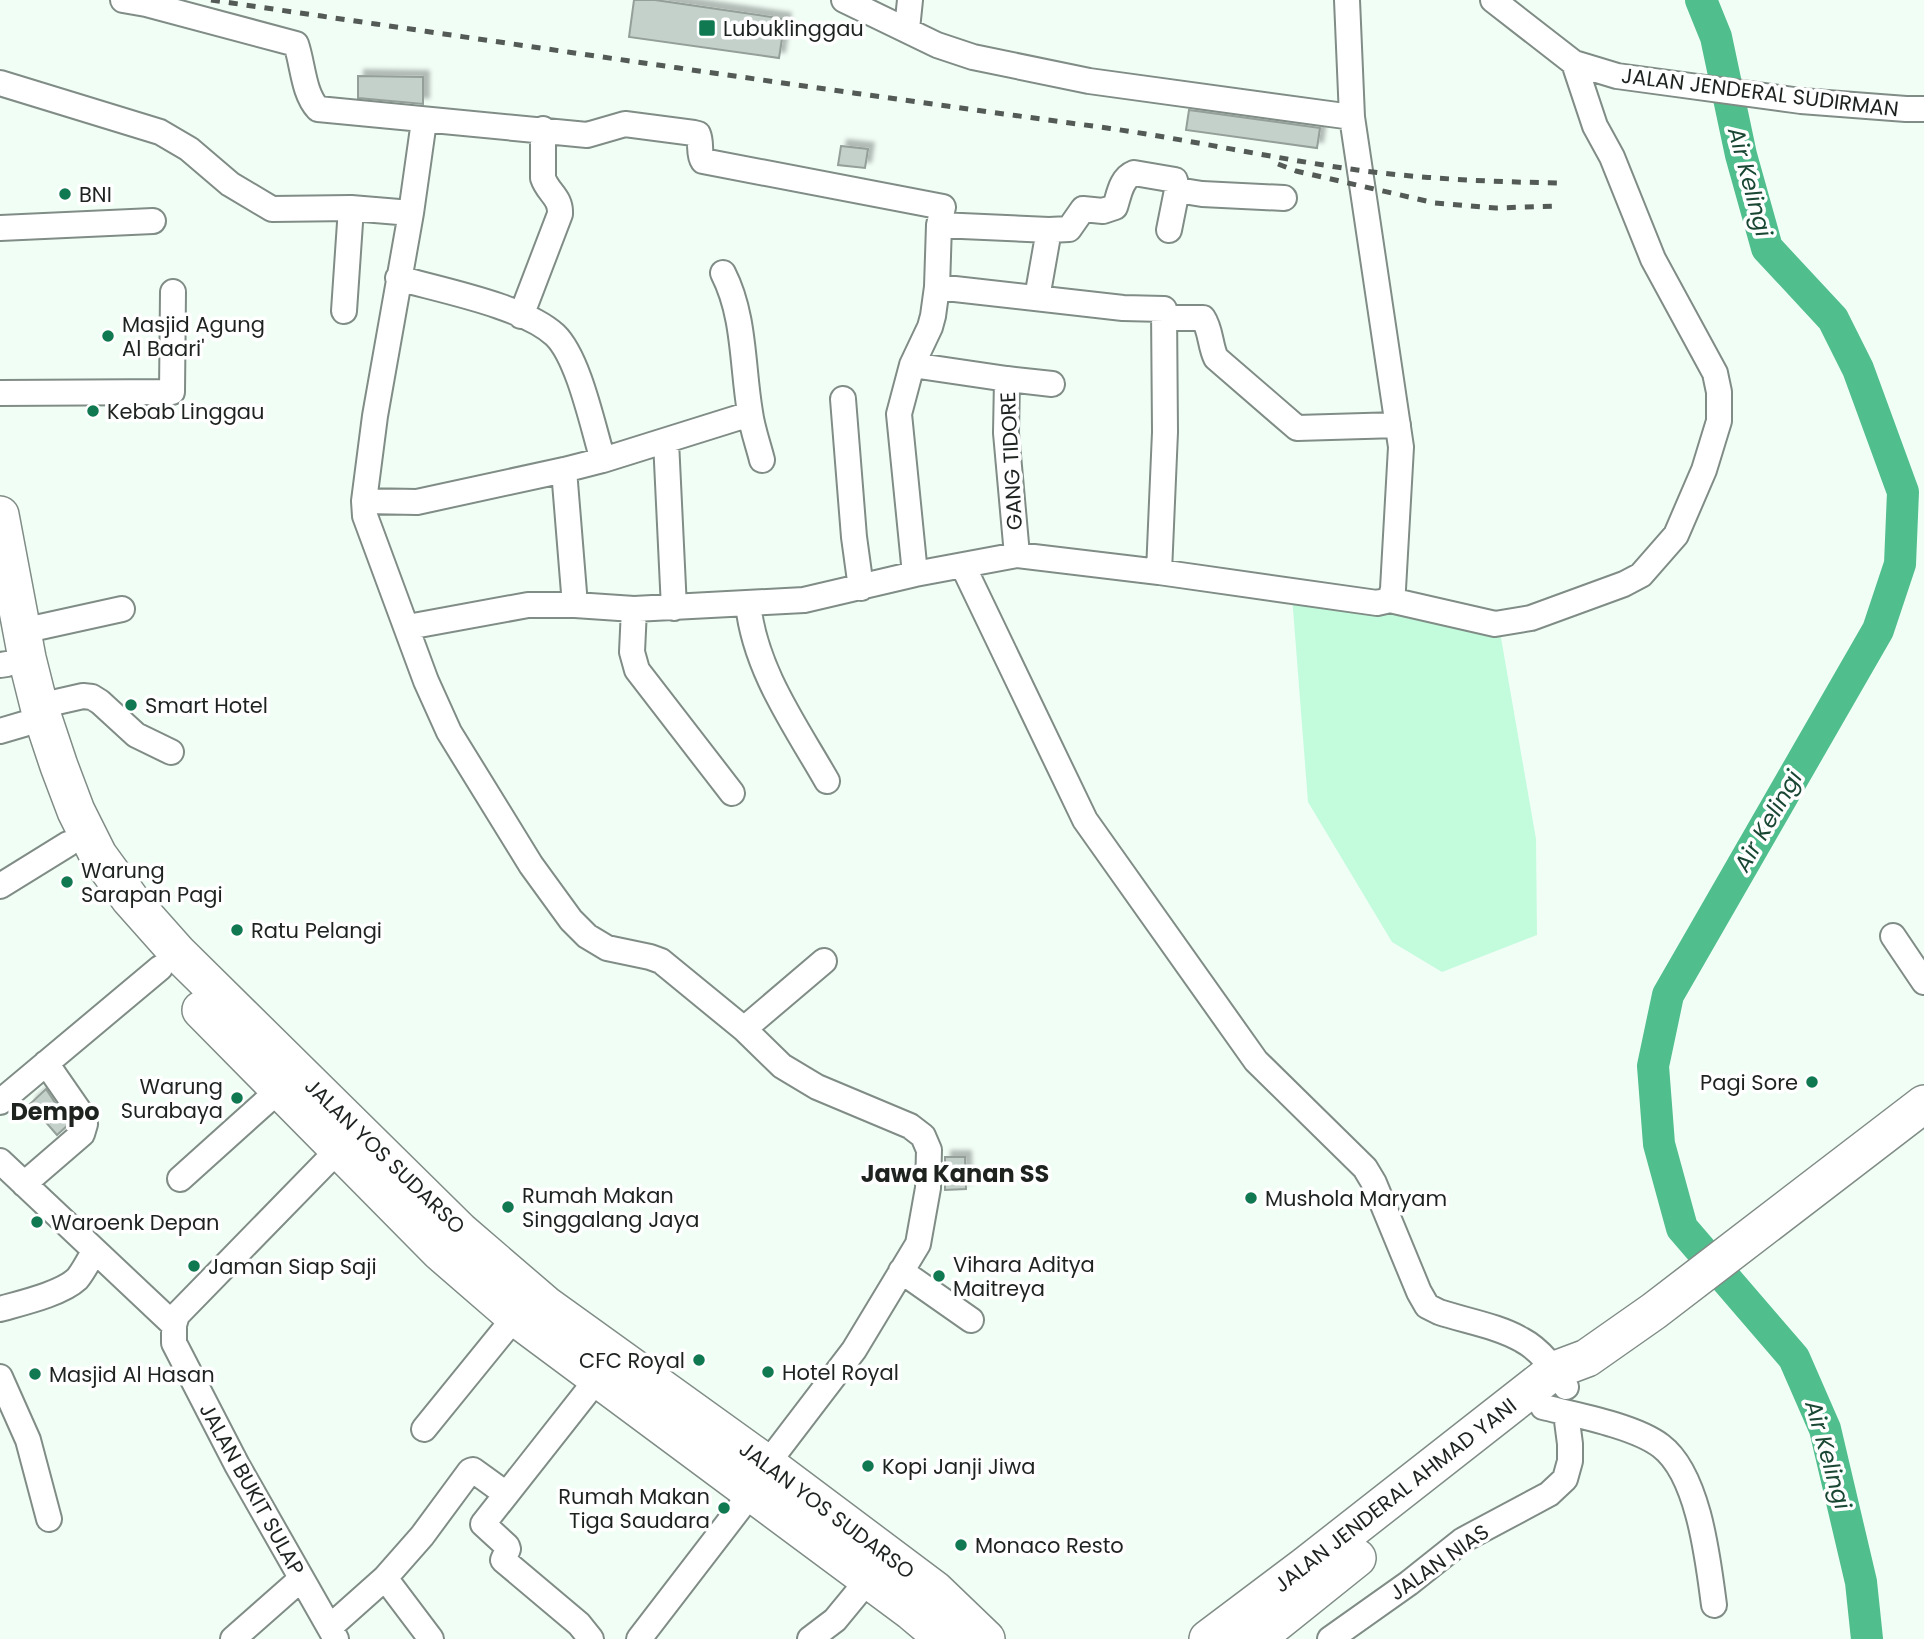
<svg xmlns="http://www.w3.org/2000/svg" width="1924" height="1639" viewBox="0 0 1924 1639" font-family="Poppins,sans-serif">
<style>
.green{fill:#c3fbdd}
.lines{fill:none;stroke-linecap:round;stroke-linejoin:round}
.river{stroke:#50be8d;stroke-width:32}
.building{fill:#c4d1ca;stroke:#939f98;stroke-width:2;filter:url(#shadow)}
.minor-casing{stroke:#808c86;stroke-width:28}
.highway-casing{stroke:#808c86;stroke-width:40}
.minor{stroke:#fff;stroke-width:24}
.highway{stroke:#fff;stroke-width:37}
.rail{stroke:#545b57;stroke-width:5;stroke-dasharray:9 9;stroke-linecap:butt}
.poi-dot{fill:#117952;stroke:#fff;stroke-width:2.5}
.labels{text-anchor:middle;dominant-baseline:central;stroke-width:7;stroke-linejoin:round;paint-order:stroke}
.poi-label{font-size:21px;fill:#1e2320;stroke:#fff;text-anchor:start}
.street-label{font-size:21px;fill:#1e2320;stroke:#fff}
.water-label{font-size:23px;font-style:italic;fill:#194733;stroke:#fff}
.quarter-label{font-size:24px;font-weight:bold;fill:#1e2320;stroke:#fff}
</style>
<defs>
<filter id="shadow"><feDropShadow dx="6" dy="-6" stdDeviation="2" flood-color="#0004"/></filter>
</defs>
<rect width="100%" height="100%" fill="#f1fef6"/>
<path class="green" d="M1292 596 1391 606 1500 632 1536 839 1537 935 1442 972 1392 942 1308 802Z"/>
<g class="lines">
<path class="river" d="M1701 0 1716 37 1741 155 1767 248 1833 319 1858 369 1903 492 1900 564 1878 630 1668 995 1653 1066 1659 1144 1682 1228 1794 1358 1825 1429 1861 1582 1867 1639"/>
</g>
<path class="building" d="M634 0H655L785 19 779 58 629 37Z
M358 76 423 77V104L358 98Z
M1189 110 1320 128 1317 148 1186 130Z
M841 146 868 149 865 168 838 165Z
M46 1089 69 1124 57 1135 30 1104Z
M945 1157H965L966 1189 945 1190Z"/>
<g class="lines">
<defs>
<path id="minor" d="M123 0 146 4 296 44C303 64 303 93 318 109L587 135 625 124 694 133 698 134C702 143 698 154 703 161L943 207 939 225 937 287 933 316 930 327 912 365 899 414 915 574
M844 0 937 45 973 57 1089 81 1352 117
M1347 0 1352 117 1401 447 1393 589 1390 600
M1493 0 1574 63 1617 76 1801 101 1906 109H1924
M907 29 910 0
M0 83 160 132 189 149 230 184 272 209 351 208 411 213
M424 121 411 213 375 416 364 501 365 516 426 681 449 732 531 865 571 920 587 936 607 948 650 957 661 961 744 1029 782 1066 817 1087 910 1126 923 1136 929 1150 928 1188 918 1244 854 1350 767 1464
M939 225 1049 230 1037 298
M0 228 153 221
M1049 230 1069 229 1083 209 1103 211 1115 207C1119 195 1121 178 1134 173L1175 180 1177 190 1202 194 1284 198
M1169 230 1177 190
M723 273C745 316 742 365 750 412 752 428 758 444 762 460
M398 278C440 290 524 306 555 335 579 358 593 428 603 460
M937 287 1123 308 1164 309 1165 432 1159 572
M344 311 351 208
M521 316 560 214C561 197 548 193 543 178V129
M1165 318H1203C1211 330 1210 346 1216 358L1297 428 1398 425
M912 365 1007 379 1006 433 1017 555
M1007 379 1052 384
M0 393 172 392 173 292
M843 399 854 537 861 588
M666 441 674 608
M564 470 575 605
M364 501 417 502 564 470 603 460 750 414
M963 566 1085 820 1256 1061 1365 1168 1374 1183 1419 1292 1427 1306 1439 1312C1466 1321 1498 1326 1522 1340 1541 1350 1555 1370 1566 1387
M748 604C755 670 795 725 827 781
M634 609 632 652 637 670 732 793
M408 627 528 605H575L634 609 804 600 915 574 1017 555 1159 572 1377 603 1390 600 1495 624 1531 618 1624 584 1641 575 1676 535 1704 470 1719 421V392L1715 373 1653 259 1612 157 1595 126 1574 63
M22 631 122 609
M0 665 7 664
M39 706 83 696 92 697 100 702 136 735 171 752
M0 731 24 724
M0 886 68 844
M1893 936 1924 982
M744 1029 824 961
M0 1102 160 968
M0 1161 174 1325
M180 1179 279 1090
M24 1184 82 1134 85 1124 82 1115 46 1063
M901 1271 971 1320
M0 1309C21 1303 61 1294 77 1279 84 1271 89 1259 95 1251
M0 1377 28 1440 49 1519
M1543 1407C1576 1415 1635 1426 1661 1446 1699 1475 1708 1560 1714 1605
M424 1429 515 1317
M385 1578 431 1639
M330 1627 385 1578 422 1536 470 1471 473 1470 506 1494
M233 1639 301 1579
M336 1639 237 1465 174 1343V1325L177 1315 338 1150
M591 1639 579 1624 503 1560 508 1549 507 1546 483 1524 598 1378
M639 1639 752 1492
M810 1639 835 1620 877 1569
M1330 1639 1409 1583 1463 1540 1549 1494 1565 1479 1570 1461V1444L1566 1413"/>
<path id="highway" d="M0 515 27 658 39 706 59 766 76 811 98 855 130 899 178 953 460 1231 546 1305 767 1464 935 1590 986 1639
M201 1010 440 1252 515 1317 912 1612 944 1639
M1208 1639 1305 1566 1555 1370 1587 1358 1654 1311 1924 1104
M1256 1639 1357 1558"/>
</defs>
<use href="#minor" class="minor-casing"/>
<use href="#highway" class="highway-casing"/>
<use href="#minor" class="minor"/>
<use href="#highway" class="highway"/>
<path class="rail" d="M211 0C507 43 803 87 1100 127 1186 139 1271 158 1357 170 1425 179 1493 182 1562 183
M1278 164 1296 171 1435 203 1496 208 1559 206"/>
</g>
<g class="poi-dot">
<rect x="698" y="19" width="18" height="18" rx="3.5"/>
<circle cx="65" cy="194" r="7"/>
<circle cx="108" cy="336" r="7"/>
<circle cx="93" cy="411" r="7"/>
<circle cx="131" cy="705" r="7"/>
<circle cx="67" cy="882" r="7"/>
<circle cx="237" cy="930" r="7"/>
<circle cx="1812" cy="1082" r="7"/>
<circle cx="237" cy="1098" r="7"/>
<circle cx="1251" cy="1198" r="7"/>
<circle cx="508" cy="1207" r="7"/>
<circle cx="37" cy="1222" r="7"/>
<circle cx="194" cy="1266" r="7"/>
<circle cx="939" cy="1276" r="7"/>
<circle cx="699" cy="1360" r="7"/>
<circle cx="768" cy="1372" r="7"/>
<circle cx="35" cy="1374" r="7"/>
<circle cx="868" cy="1466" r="7"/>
<circle cx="724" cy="1508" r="7"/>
<circle cx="961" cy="1545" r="7"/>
</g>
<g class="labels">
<g class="poi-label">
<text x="723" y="28">Lubuklinggau</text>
<text x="79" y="194">BNI</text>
<text x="122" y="324">Masjid Agung<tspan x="122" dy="24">Al Baari'</tspan></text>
<text x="107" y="411">Kebab Linggau</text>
<text x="145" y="705">Smart Hotel</text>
<text x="81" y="870">Warung<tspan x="81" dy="24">Sarapan Pagi</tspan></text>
<text x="251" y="930">Ratu Pelangi</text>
<text x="1798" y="1082" text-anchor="end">Pagi Sore</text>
<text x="223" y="1086" text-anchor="end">Warung<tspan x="223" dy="24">Surabaya</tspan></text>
<text x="522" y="1195">Rumah Makan<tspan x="522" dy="24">Singgalang Jaya</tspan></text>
<text x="1265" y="1198">Mushola Maryam</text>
<text x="51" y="1222">Waroenk Depan</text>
<text x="953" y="1264">Vihara Aditya<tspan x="953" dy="24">Maitreya</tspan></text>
<text x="208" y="1266">Jaman Siap Saji</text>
<text x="685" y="1360" text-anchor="end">CFC Royal</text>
<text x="782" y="1372">Hotel Royal</text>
<text x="49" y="1374">Masjid Al Hasan</text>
<text x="882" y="1466">Kopi Janji Jiwa</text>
<text x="710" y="1496" text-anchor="end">Rumah Makan<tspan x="710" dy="24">Tiga Saudara</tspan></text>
<text x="975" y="1545">Monaco Resto</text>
</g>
<g class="street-label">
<text transform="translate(1760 92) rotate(7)">JALAN JENDERAL SUDIRMAN</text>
<text transform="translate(1011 461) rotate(-93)">GANG TIDORE</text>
<text transform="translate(385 1156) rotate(44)">JALAN YOS SUDARSO</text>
<text transform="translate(252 1489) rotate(61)">JALAN BUKIT SULAP</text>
<text transform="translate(1395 1495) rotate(-38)">JALAN JENDERAL AHMAD YANI</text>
<text transform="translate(827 1510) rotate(37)">JALAN YOS SUDARSO</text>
<text transform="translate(1439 1562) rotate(-35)">JALAN NIAS</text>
</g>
<g class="water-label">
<text transform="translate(1750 182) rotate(75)">Air Kelingi</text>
<text transform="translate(1768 821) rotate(-60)">Air Kelingi</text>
<text transform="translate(1828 1455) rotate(74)">Air Kelingi</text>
</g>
<g class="quarter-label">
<text x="55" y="1111">Dempo</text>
<text x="955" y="1173">Jawa Kanan SS</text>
</g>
</g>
</svg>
